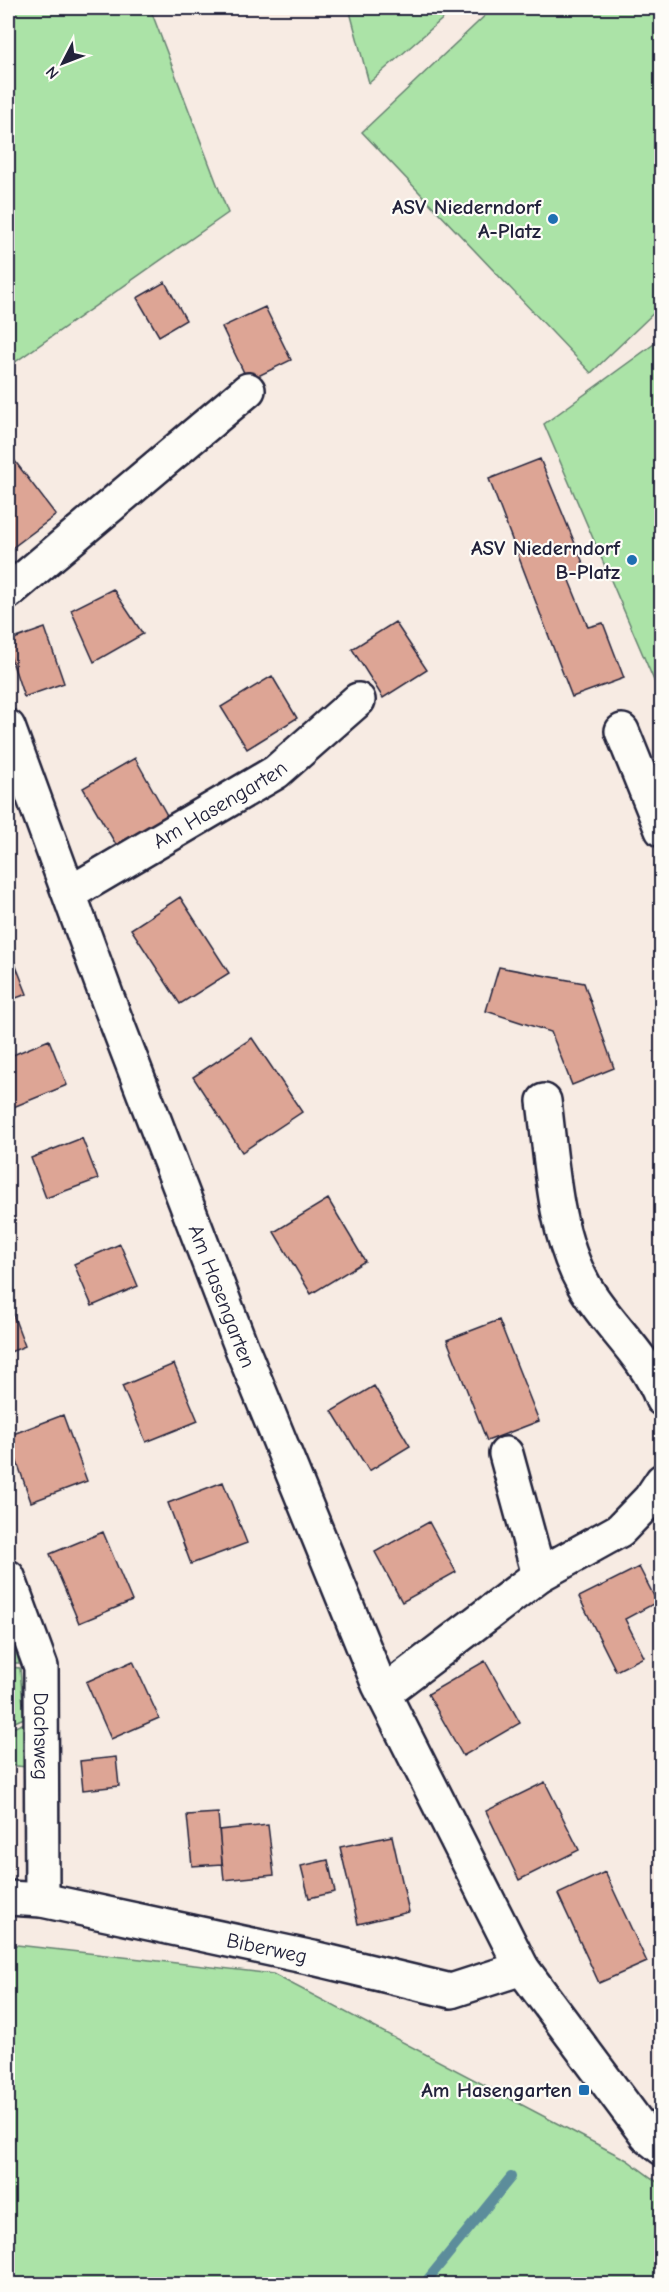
<svg xmlns="http://www.w3.org/2000/svg" width="669" height="2292" viewBox="0 0 669 2292" font-family="'Comic Neue',sans-serif">
<style>
.green{fill:#abe3a7;stroke:#668271;stroke-width:1.5}
.lines{fill:none;stroke-linecap:round;stroke-linejoin:round}
.stream{stroke:#5c8d9b;stroke-width:10}
.building{fill:#dda595;stroke:#22223b;stroke-width:1.5}
.minor-casing{stroke:#22223b;stroke-width:38}
.minor{stroke:#fdfcf7;stroke-width:33}
.poi-dot{fill:#1f6fb2;stroke:#fdfcf7;stroke-width:2}
.labels{text-anchor:middle;dominant-baseline:central;stroke-width:4.5;stroke-linejoin:round;paint-order:stroke}
.poi-label{font-size:21px;font-weight:bold;fill:#22223b;stroke:#fdfcf7;text-anchor:end}
.street-label{font-size:21px;fill:#22223b;stroke:#fdfcf7}
</style>
<rect width="100%" height="100%" fill="#f7ebe3"/>
<filter id="ink" filterUnits="userSpaceOnUse"><feTurbulence type="fractalNoise" baseFrequency=".0167" numOctaves="2"/><feDisplacementMap in="SourceGraphic" scale="12" xChannelSelector="R" yChannelSelector="G"/><feConvolveMatrix kernelMatrix="1 2 1 2 8 2 1 2 1" color-interpolation-filters="sRGB"/></filter>
<g filter="url(#ink)">
<path class="green" d="M8 8H150L228 213 8 367Z
M349 8H455L369 83Z
M493 8H661V306L591 373 362 132Z
M661 339V697L544 424Z
M8 1616 19 1663H8Z
M8 1667 20 1668 24 1718 8 1725Z
M24 1723 26 1767 8 1765V1730Z
M8 1944 273 1974 627 2160 661 2185V2284H8Z"/>
<g class="lines">
<path class="stream" d="M424 2284 511 2177"/>
</g>
<path class="building" d="M165 282 186 320 159 336 137 298Z
M265 307 291 360 248 381 222 327Z
M8 452 56 515 8 551Z
M540 459 586 570 568 578 588 627 603 623 624 678 572 697 489 479Z
M113 589 143 634 94 662 71 610Z
M395 622 427 670 383 698 352 649Z
M45 628 64 683 24 697 8 649V641Z
M272 676 297 718 247 749 221 707Z
M135 758 173 826 122 855 83 788Z
M180 897 229 973 180 1004 131 929Z
M10 951 27 994 8 1001V952Z
M499 967 584 983 614 1068 572 1085 551 1032 486 1011Z
M252 1038 302 1112 242 1152 193 1077Z
M49 1040 67 1085 11 1108 8 1099V1057Z
M82 1138 98 1179 46 1198 31 1158Z
M328 1199 365 1261 311 1294 274 1232Z
M120 1244 138 1286 92 1306 74 1264Z
M8 1301 25 1346 8 1353Z
M499 1320 539 1421 487 1441 447 1340Z
M174 1364 198 1421 146 1442 122 1386Z
M374 1386 410 1446 369 1471 332 1411Z
M63 1415 87 1481 31 1502 8 1436Z
M223 1482 247 1543 191 1564 168 1503Z
M429 1522 456 1572 402 1602 375 1552Z
M103 1532 132 1601 79 1623 50 1554Z
M639 1567 657 1602 625 1619 644 1657 616 1671 579 1597Z
M133 1661 159 1718 111 1739 86 1682Z
M485 1661 520 1723 463 1756 428 1694Z
M116 1757 119 1786 83 1790 80 1761Z
M545 1782 579 1850 519 1880 486 1811Z
M218 1813 222 1864 192 1866 187 1815Z
M268 1825 274 1875 224 1880 219 1830Z
M392 1836 409 1912 358 1924 340 1847Z
M328 1860 335 1892 309 1898 301 1866Z
M605 1872 647 1962 599 1983 558 1894Z"/>
<g class="lines">
<defs>
<g id="minor">
<path d="M8 592 248 390"/>
<path id="s1" d="M8 727 108 1000 241 1346 379 1685 522 1968 647 2136 662 2148"/>
<path d="M622 731 662 830"/>
<path id="s2" d="M70 893 276 772 358 700"/>
<path d="M544 1101C552 1161 553 1230 584 1285 606 1324 646 1355 662 1399"/>
<path d="M506 1454 539 1575"/>
<path id="s3" d="M8 1577 41 1667 42 1900"/>
<path d="M384 1693 539 1575 620 1530 650 1499 662 1481"/>
<path id="s4" d="M8 1898 42 1900 313 1958 451 1991 522 1968"/>
</g>
</defs>
<use href="#minor" class="minor-casing"/>
<use href="#minor" class="minor"/>
</g>
</g>
<g class="poi-dot">
<circle cx="553" cy="219" r="6"/>
<circle cx="632" cy="560" r="6"/>
<rect x="578" y="2084" width="12" height="12" rx="3"/>
</g>
<g class="labels">
<g class="poi-label">
<text x="541" y="207">ASV Niederndorf<tspan x="541" dy="24">A-Platz</tspan></text>
<text x="620" y="548">ASV Niederndorf<tspan x="620" dy="24">B-Platz</tspan></text>
<text x="572" y="2090">Am Hasengarten</text>
</g>
<g class="street-label">
<text stroke="none"><textPath href="#s2" startOffset="174">Am Hasengarten</textPath></text>
<text stroke="none"><textPath href="#s1" startOffset="608">Am Hasengarten</textPath></text>
<text stroke="none"><textPath href="#s3" startOffset="165">Dachsweg</textPath></text>
<text stroke="none"><textPath href="#s4" startOffset="264">Biberweg</textPath></text>
</g>
</g>
<rect width="669" height="2292" fill="none" stroke="#fdfcf7" stroke-width="30"/>
<rect x="15" y="15" width="639" height="2262" fill="none" stroke="#22223b" stroke-width="2" filter="url(#ink)"/>
<g transform="translate(63 63) rotate(228)" stroke="#fdfcf7" stroke-width="4.5" paint-order="stroke">
<path d="M0-4.5L10 22L0 15L-10 22Z" fill="#22223b"/>
<text y="-9" font-size="16" font-weight="bold" text-anchor="middle" fill="#22223b">N</text>
</g>
</svg>
